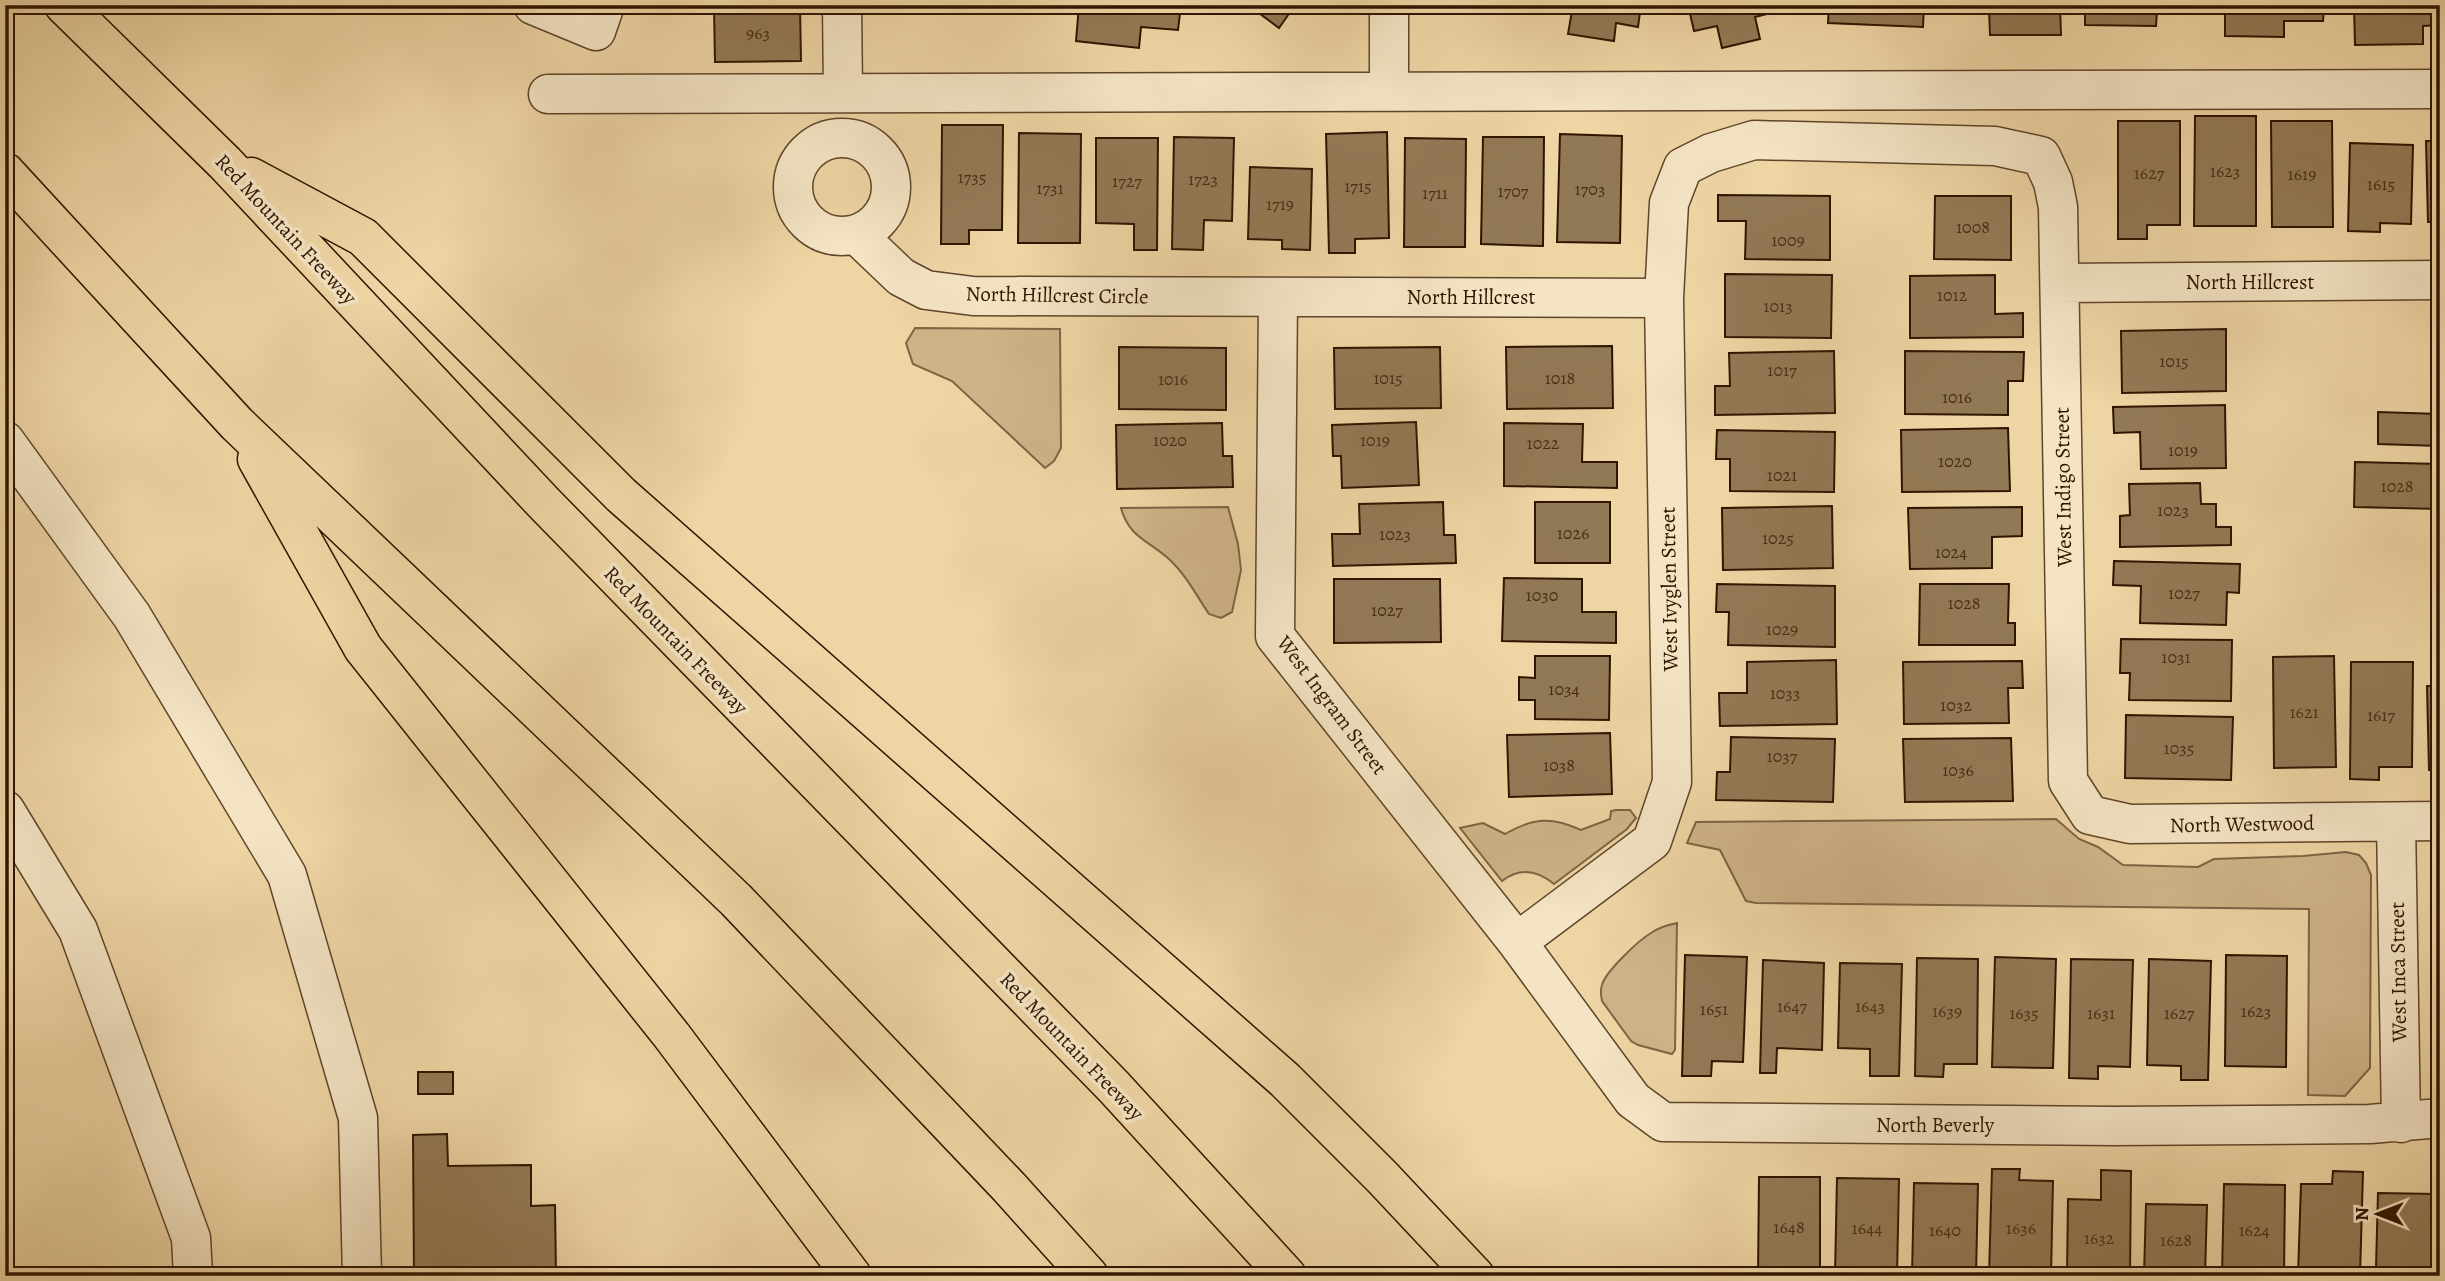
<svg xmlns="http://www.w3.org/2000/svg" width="2445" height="1281" viewBox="0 0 2445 1281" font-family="Alegreya,serif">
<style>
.green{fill:#ceb488;stroke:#7e6444;stroke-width:2}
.building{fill:#927955;stroke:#2f1500;stroke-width:2}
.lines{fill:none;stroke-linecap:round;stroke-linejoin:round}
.minor-casing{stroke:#5f4529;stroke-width:41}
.highway-casing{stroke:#2f1500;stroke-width:41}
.minor{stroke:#f4e4c4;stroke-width:38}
.highway{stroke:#eed5a4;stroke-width:38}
.labels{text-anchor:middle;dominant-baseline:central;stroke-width:7;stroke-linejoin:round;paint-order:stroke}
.number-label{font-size:18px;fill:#482e15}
.street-label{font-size:21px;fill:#2f1500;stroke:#f4e4c4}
</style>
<rect width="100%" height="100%" fill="#eed5a4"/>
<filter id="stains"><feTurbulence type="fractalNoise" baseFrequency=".00286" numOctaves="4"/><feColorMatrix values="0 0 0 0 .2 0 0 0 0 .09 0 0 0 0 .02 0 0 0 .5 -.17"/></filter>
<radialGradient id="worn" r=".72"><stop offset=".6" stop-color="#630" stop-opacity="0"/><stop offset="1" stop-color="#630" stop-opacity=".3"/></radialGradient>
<path class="green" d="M915 328 1060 329 1061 448 1054 461 1045 468 952 381 913 364 906 343Z
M1228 507 1238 544 1241 570 1232 612 1221 618 1209 614C1196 595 1187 576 1170 560 1150 541 1129 538 1121 508Z
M1616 810H1630L1636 818 1627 829 1554 884C1537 870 1520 867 1502 881L1460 828 1483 823 1505 834C1533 818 1551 816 1581 830L1610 819 1611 811Z
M2056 819 2079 839 2098 847 2123 865 2198 867 2214 859 2303 856 2346 852 2359 855 2366 863 2371 875 2370 1068 2345 1096 2308 1095 2309 909 1756 903 1746 901 1720 850 1687 843 1696 822Z
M1677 923 1675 1050 1672 1054 1638 1045 1631 1041 1602 1001C1601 996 1600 990 1602 985 1605 972 1639 940 1651 933 1659 927 1667 925 1677 923Z"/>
<path class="building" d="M714 5H800L801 61 715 62Z
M1079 5H1181L1178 30 1141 27 1139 48 1076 41Z
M1248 5H1295L1279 28Z
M1573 5H1641L1638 27 1616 23 1614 41 1568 34Z
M1688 5H1774L1775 12 1755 17 1760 39 1722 48 1717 26 1694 31Z
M1829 5H1924L1923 27 1828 23Z
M1971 5H2060L2061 35H1990L1989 9H1972Z
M2085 5H2192V10H2157L2156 26 2085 25Z
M2225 5H2324L2323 21H2284V37L2225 36Z
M2354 5H2440V25L2423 26V44L2355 45Z
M2195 116H2256V226H2194Z
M2118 121H2180V225H2147V239H2118Z
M2271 121H2332L2333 227H2272Z
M942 125H1003L1002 230H969V244H941Z
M1387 132 1389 238 1355 239V253H1329L1326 134Z
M1019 133 1081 134 1080 243H1018Z
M1560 134 1622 136 1620 243 1557 242Z
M1174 137 1234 138 1232 221 1204 220 1203 250 1172 249Z
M1483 137H1544L1543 246 1481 244Z
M1096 138H1158L1157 250H1134V224L1096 223Z
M1405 138 1466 139 1465 247H1404Z
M2426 141H2440V222H2428Z
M2350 143 2413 145 2411 224 2380 223V232L2348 231Z
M1250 167 1312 169 1310 250 1282 249V240L1248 239Z
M1718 195 1830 196V260L1745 259 1746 221H1718Z
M1935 196H2011V260L1934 259Z
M1725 274 1832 275 1831 338 1725 337Z
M1995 275V314L2023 313V337L1910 338V276Z
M2226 329V391L2122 393 2121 331Z
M1612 346 1613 408 1507 409 1506 347Z
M1119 347 1226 348V410L1119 409Z
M1440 347 1441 408 1335 409 1334 348Z
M1834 351 1835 413 1715 415V386H1730L1729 353Z
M1905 351 2024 352 2023 381H2008V415L1905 414Z
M2225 405 2226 468 2141 469 2140 432 2114 433 2113 407Z
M2378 412 2439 414V446L2378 444Z
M1416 422 1419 485 1342 488 1341 456H1333L1332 425Z
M1222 423 1223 456H1232L1233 487 1117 489 1116 425Z
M1504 423 1583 424 1582 462H1617V488L1504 486Z
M2008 428 2010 491 1902 492 1901 430Z
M1717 430 1835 432 1834 492 1730 491V459H1716Z
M2355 462 2440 464V509L2354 507Z
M2200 483 2201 504H2216V527H2231V545L2120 547V516L2130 515 2129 484Z
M1443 502 1444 535H1455L1456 563 1333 566 1332 534H1360L1359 504Z
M1535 502H1610V563H1535Z
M1832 506 1833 568 1723 570 1722 508Z
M2022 507V536L1992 537V568L1910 569 1908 508Z
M2114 561 2240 564 2239 593 2227 592 2226 625 2140 623 2141 586 2113 585Z
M1504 578 1582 579V612H1616V643L1502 641Z
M1334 579H1440L1441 642 1334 643Z
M1717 584 1835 586V647L1728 645 1729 612H1716Z
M1920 584H2009L2008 623H2015V645H1919Z
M2121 639 2232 640 2231 701 2129 700 2130 673H2120Z
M1535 656H1610L1609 720 1535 719V700H1519V677L1535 678Z
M2334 656 2336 767 2274 768 2273 657Z
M1836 660 1837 724 1720 726 1719 693H1747V662Z
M2022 661 2023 688H2008L2009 723 1904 724 1903 662Z
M2351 662H2413L2412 767H2379V780L2350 779Z
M2427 686H2440V770H2429Z
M2126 715 2233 717 2231 780 2125 778Z
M1610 733 1612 794 1509 797 1507 735Z
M1731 737 1835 739 1833 802 1716 800 1717 772H1730Z
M2011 738 2013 801 1905 802 1903 739Z
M1685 955 1747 957 1743 1062 1712 1061 1711 1076H1682Z
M2226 955 2287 956 2286 1067 2225 1066Z
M1995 957 2056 959 2053 1068 1992 1067Z
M1917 958 1978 959 1977 1064H1944L1943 1077 1915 1076Z
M2071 959 2133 960 2130 1067 2098 1066V1079L2069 1078Z
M2149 959 2211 961 2208 1080H2181V1066L2147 1065Z
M1763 960 1824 963 1822 1050 1777 1048 1776 1073H1760Z
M1840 963 1902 964 1899 1076H1870V1049L1838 1048Z
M418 1072H453V1094H418Z
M447 1134 448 1166 531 1165V1206L555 1205 556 1276H414L413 1135Z
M1992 1169H2020L2019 1180 2053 1181 2051 1276H1989Z
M2101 1170 2131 1171 2130 1276H2067L2068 1199 2101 1200Z
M2333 1171 2363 1172 2360 1276H2298L2301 1184H2332Z
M1759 1177H1820V1276H1758Z
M1837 1178 1899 1179 1897 1276H1835Z
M1914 1183 1978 1184 1976 1276H1912Z
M2224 1184 2285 1185 2284 1276H2222Z
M2378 1193 2438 1194V1268H2376Z
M2146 1204 2207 1205 2205 1276H2144Z"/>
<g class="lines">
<defs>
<path id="minor" d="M533 5 596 31 605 5
M842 5 843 93
M1389 92V5
M548 94 2440 89
M793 187a49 49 0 1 1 98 0a49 49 0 1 1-98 0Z
M857 235 901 277 926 290 973 296 1664 298
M2060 283 2440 280
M1278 297 1275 636 1517 942 1633 1100 1663 1122 2114 1126 2370 1124 2440 1118
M5 441 132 616 287 875 358 1118 362 1276
M5 810 78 930 191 1238 193 1276
M2396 822 2401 1123
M1517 942 1652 841 1672 782 1664 298 1669 203 1683 167 1711 153 1754 140 1995 146 2041 156 2053 182 2058 207 2068 781 2090 815 2130 824 2440 821"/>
<path id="highway" d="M64 5 225 163 543 502 1114 1087 1287 1276
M5 172 237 424 736 900 1009 1187 1089 1276
M251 177 363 237 621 495 1285 1080 1382 1177 1475 1276
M257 459 363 648 672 1036 852 1276"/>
</defs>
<use href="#minor" class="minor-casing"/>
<use href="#highway" class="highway-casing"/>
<use href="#minor" class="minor"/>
<use href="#highway" class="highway"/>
</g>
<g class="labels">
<g class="number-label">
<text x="758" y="33">963</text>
<text x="2225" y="171">1623</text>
<text x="2149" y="173">1627</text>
<text x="2302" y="174">1619</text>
<text x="972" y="177">1735</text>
<text x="1203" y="179">1723</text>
<text x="1127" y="181">1727</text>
<text x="2381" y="184">1615</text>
<text x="1358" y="186">1715</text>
<text x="1050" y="188">1731</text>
<text x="1590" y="189">1703</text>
<text x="1513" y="191">1707</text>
<text x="1435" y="193">1711</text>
<text x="1280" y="204">1719</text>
<text x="1973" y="227">1008</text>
<text x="1788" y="240">1009</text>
<text x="1952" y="295">1012</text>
<text x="1778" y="306">1013</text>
<text x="2174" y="361">1015</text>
<text x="1782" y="370">1017</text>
<text x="1388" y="378">1015</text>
<text x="1560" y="378">1018</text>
<text x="1173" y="379">1016</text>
<text x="1957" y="397">1016</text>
<text x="1170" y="440">1020</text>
<text x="1375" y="440">1019</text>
<text x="1543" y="443">1022</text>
<text x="2183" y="450">1019</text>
<text x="1955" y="461">1020</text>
<text x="1782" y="475">1021</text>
<text x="2397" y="486">1028</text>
<text x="2173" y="510">1023</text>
<text x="1573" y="533">1026</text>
<text x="1395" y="534">1023</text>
<text x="1778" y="538">1025</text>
<text x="1951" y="552">1024</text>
<text x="2184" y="593">1027</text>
<text x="1542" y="595">1030</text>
<text x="1964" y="603">1028</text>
<text x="1387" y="610">1027</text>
<text x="1782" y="629">1029</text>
<text x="2176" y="657">1031</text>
<text x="1564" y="689">1034</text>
<text x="1785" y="693">1033</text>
<text x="1956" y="705">1032</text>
<text x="2304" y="712">1621</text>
<text x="2381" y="715">1617</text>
<text x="2179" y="748">1035</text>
<text x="1782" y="756">1037</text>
<text x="1559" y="765">1038</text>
<text x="1958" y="770">1036</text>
<text x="1792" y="1006">1647</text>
<text x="1870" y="1006">1643</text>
<text x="1714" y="1009">1651</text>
<text x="1947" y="1011">1639</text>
<text x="2256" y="1011">1623</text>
<text x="2024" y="1013">1635</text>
<text x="2101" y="1013">1631</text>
<text x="2179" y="1013">1627</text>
<text x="1789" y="1227">1648</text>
<text x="1867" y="1228">1644</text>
<text x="2021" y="1228">1636</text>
<text x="1945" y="1230">1640</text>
<text x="2254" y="1230">1624</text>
<text x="2099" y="1238">1632</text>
<text x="2176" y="1240">1628</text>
</g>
<g class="street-label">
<text transform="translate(286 229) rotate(47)">Red Mountain Freeway</text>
<text x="2250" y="282">North Hillcrest</text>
<text transform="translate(1057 295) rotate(1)">North Hillcrest Circle</text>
<text x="1471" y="297">North Hillcrest</text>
<text transform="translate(2063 487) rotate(-91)">West Indigo Street</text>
<text transform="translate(1669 589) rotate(-91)">West Ivyglen Street</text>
<text transform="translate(676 640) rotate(46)">Red Mountain Freeway</text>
<text transform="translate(1332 705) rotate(53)">West Ingram Street</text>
<text transform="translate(2242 824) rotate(-1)">North Westwood</text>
<text transform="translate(2398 972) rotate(-91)">West Inca Street</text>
<text transform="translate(1072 1046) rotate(46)">Red Mountain Freeway</text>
<text x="1935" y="1125">North Beverly</text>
</g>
</g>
<rect width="2445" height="1281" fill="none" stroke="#eed5a4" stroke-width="28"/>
<rect x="7" y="7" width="2431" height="1267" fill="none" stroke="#2f1500" stroke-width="3.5"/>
<rect x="14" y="14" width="2417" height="1253" fill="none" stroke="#2f1500" stroke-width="2"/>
<g transform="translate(2378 1214) rotate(270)" stroke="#f4e4c4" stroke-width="5" paint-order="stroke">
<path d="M0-5L12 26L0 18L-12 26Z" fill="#2f1500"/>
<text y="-10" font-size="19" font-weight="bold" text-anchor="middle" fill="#2f1500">N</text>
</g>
<rect width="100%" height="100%" filter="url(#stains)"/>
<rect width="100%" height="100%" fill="url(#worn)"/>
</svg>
